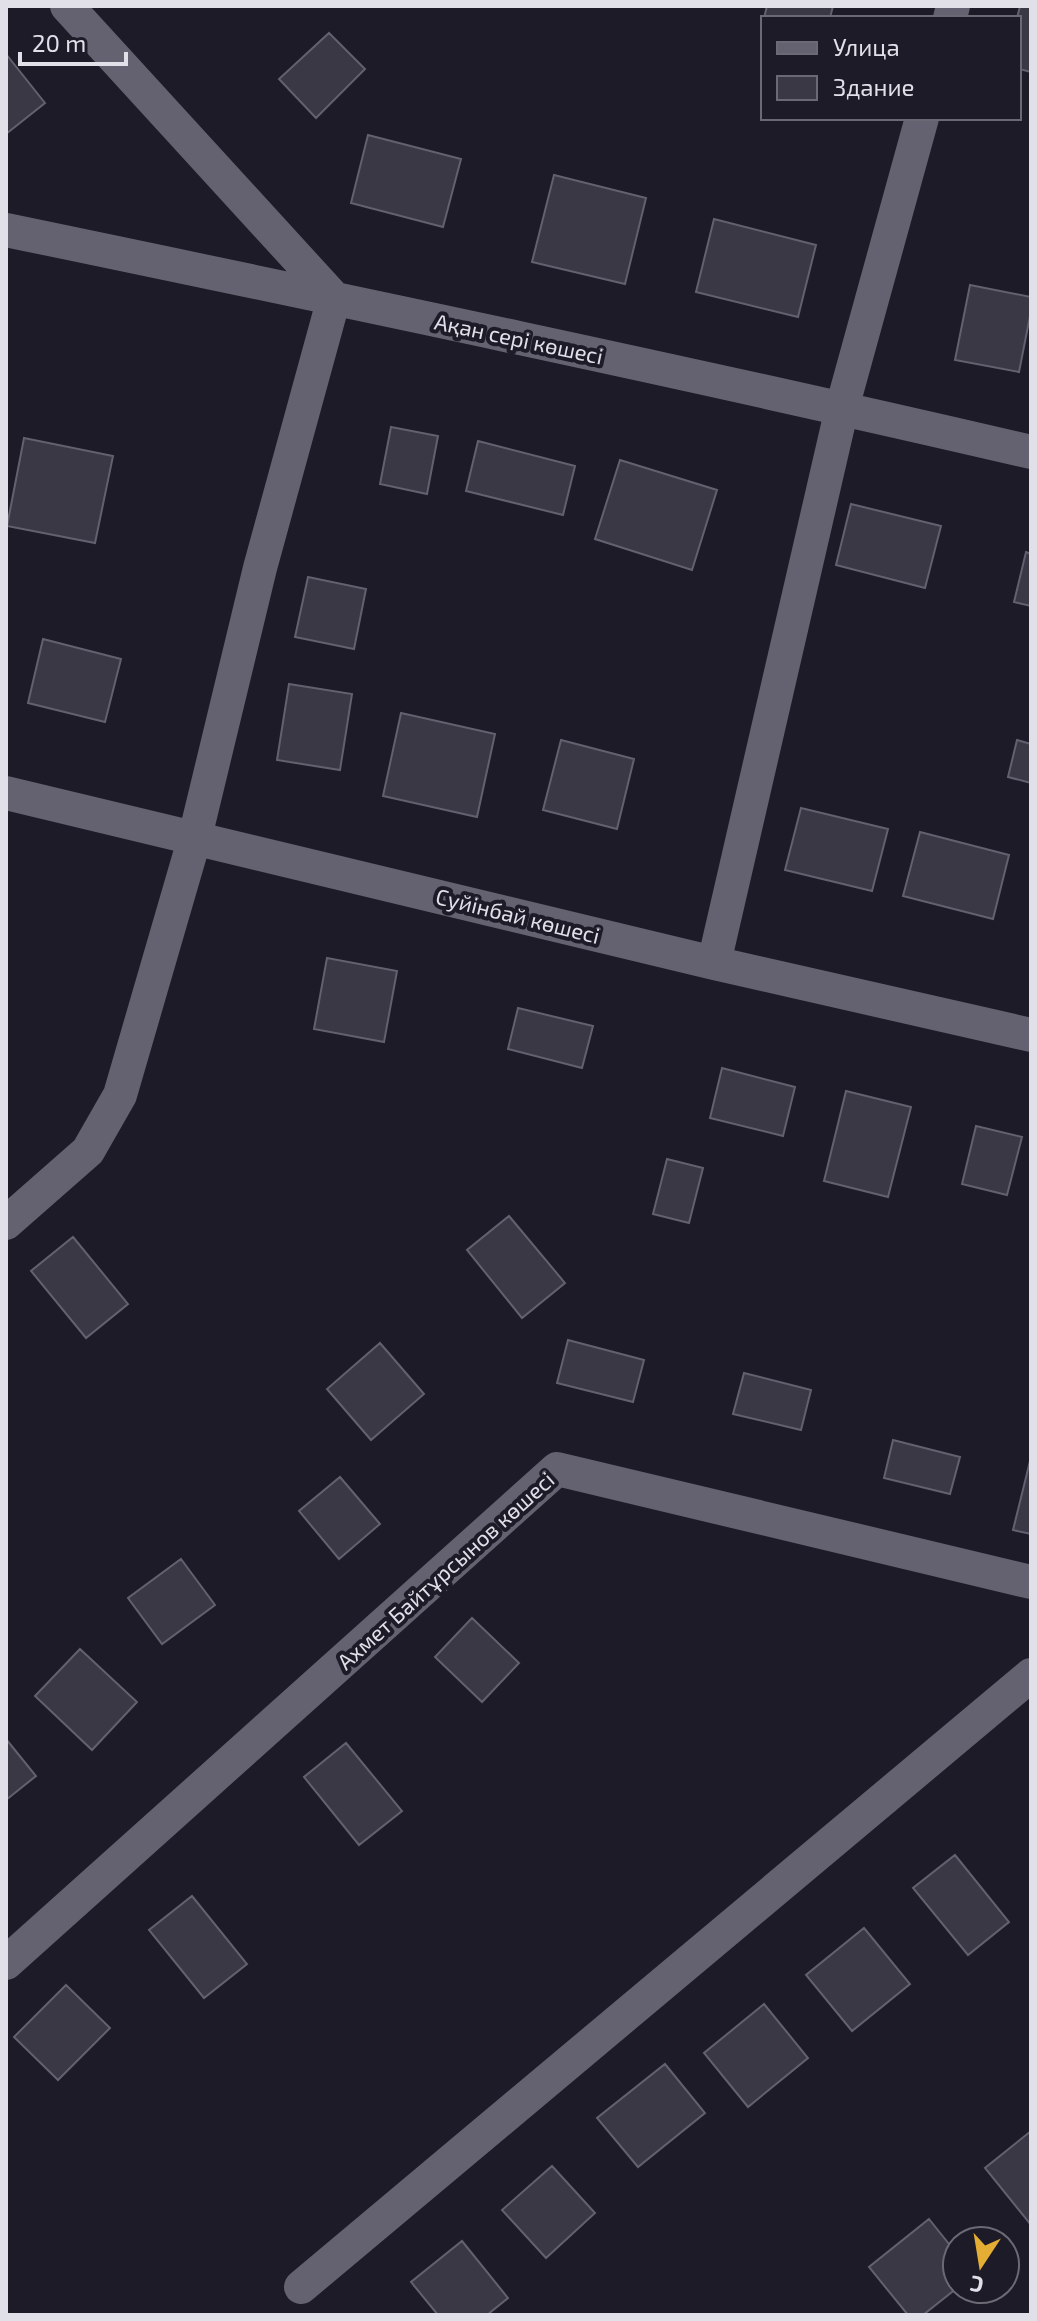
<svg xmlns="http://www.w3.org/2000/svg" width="1037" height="2321" viewBox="0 0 1037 2321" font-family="'Exo 2',sans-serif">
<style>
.building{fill:#3a3845;stroke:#63606f;stroke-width:2}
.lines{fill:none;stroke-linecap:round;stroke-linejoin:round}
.minor{stroke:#646170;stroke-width:34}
.labels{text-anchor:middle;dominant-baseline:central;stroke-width:8;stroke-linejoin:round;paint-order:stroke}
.street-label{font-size:22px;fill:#e1e0e8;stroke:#1d1b27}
</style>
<rect width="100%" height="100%" fill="#1d1b27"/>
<path class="building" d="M767 6H833L830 18H764Z
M1020 6H1031V72L1019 69V18H1017Z
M329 33 365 69 316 118 279 79Z
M6 54 45 103 6 134Z
M368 135 461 159 443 227 351 203Z
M554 175 646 198 625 284 532 262Z
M714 219 816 245 798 317 696 292Z
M970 285 1031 297V311L1019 372 955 360Z
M391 427 438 436 427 494 380 484Z
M24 438 113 456 95 543 7 526Z
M478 441 575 466 563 515 466 491Z
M620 460 717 490 692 570 595 539Z
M851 504 941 526 925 588 836 565Z
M1026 552 1031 554V606L1014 602Z
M308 577 366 589 354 649 295 637Z
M43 639 121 659 105 722 28 703Z
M289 684 352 694 340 770 277 760Z
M401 713 495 734 477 817 383 796Z
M561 740 634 759 617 829 543 810Z
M1017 740 1031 744V783L1008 777Z
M801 808 888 829 872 891 785 870Z
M920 832 1009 855 993 919 903 896Z
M327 958 397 971 384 1042 314 1029Z
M518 1008 593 1026 582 1068 508 1049Z
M722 1068 795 1087 783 1136 710 1118Z
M846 1091 911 1107 888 1197 824 1181Z
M976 1126 1022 1137 1007 1195 962 1184Z
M667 1159 703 1168 689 1223 653 1214Z
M509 1216 565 1283 522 1318 467 1250Z
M73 1237 128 1304 86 1338 31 1271Z
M568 1340 644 1360 633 1402 557 1383Z
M380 1343 424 1394 371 1440 327 1389Z
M744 1373 811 1390 801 1430 733 1414Z
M893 1440 960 1457 950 1494 884 1478Z
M1031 1457V1534L1013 1530Z
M340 1477 380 1524 339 1559 299 1511Z
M181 1559 215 1605 162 1644 128 1598Z
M472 1618 519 1663 482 1702 435 1657Z
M80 1649 137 1702 92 1750 35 1696Z
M6 1739 36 1776 6 1800Z
M346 1743 402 1811 359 1845 304 1777Z
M955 1855 1009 1922 968 1955 913 1888Z
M192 1896 247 1964 204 1998 149 1930Z
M864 1928 910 1984 852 2031 806 1975Z
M66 1985 110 2028 58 2080 14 2037Z
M764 2004 808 2058 748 2107 704 2053Z
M665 2064 705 2113 638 2167 597 2118Z
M1031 2131V2225L985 2168Z
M552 2166 595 2213 546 2258 502 2210Z
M929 2219 957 2254V2288L923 2315H908L869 2267Z
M462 2241 508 2298 487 2315H438L411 2282Z"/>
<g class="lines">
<path class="minor" d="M950 18 953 6
M6 230C348 301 691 373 1031 452
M6 793 714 963 1031 1035
M714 963 842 408 922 118
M6 1223 88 1151 120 1095 195 837 260 568 334 298 67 6
M6 1963 557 1469 1031 1582
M301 2287 1031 1675"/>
</g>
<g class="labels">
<g class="street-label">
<text transform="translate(519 338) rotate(12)">Ақан сері көшесі</text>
<text transform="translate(518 915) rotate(14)">Суйінбай көшесі</text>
<text transform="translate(445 1570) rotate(-42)">Ахмет Байтұрсынов көшесі</text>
</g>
</g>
<rect width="1037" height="2321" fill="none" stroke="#e1e0e8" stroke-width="16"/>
<rect x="761" y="16" width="260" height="104" fill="#1d1b27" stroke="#6b6a74" stroke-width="2"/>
<rect x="777" y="42" width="40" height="12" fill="#646170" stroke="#6b6a74" stroke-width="2"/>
<text x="833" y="56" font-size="24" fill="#e1e0e8">Улица</text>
<rect x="777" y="76" width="40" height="24" fill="#3a3845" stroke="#6b6a74" stroke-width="2"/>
<text x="833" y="96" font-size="24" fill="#e1e0e8">Здание</text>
<g transform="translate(981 2265) rotate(192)"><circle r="38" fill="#1d1b27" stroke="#6b6a74" stroke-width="2"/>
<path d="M0-6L14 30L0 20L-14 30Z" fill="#e4ae35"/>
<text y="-12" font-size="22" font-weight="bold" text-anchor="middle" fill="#e1e0e8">С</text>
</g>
<path d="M20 52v12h106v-12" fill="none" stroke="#e1e0e8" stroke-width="4"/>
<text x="32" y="52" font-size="24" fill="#e1e0e8" stroke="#1d1b27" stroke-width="6" paint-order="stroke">20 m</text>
</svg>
